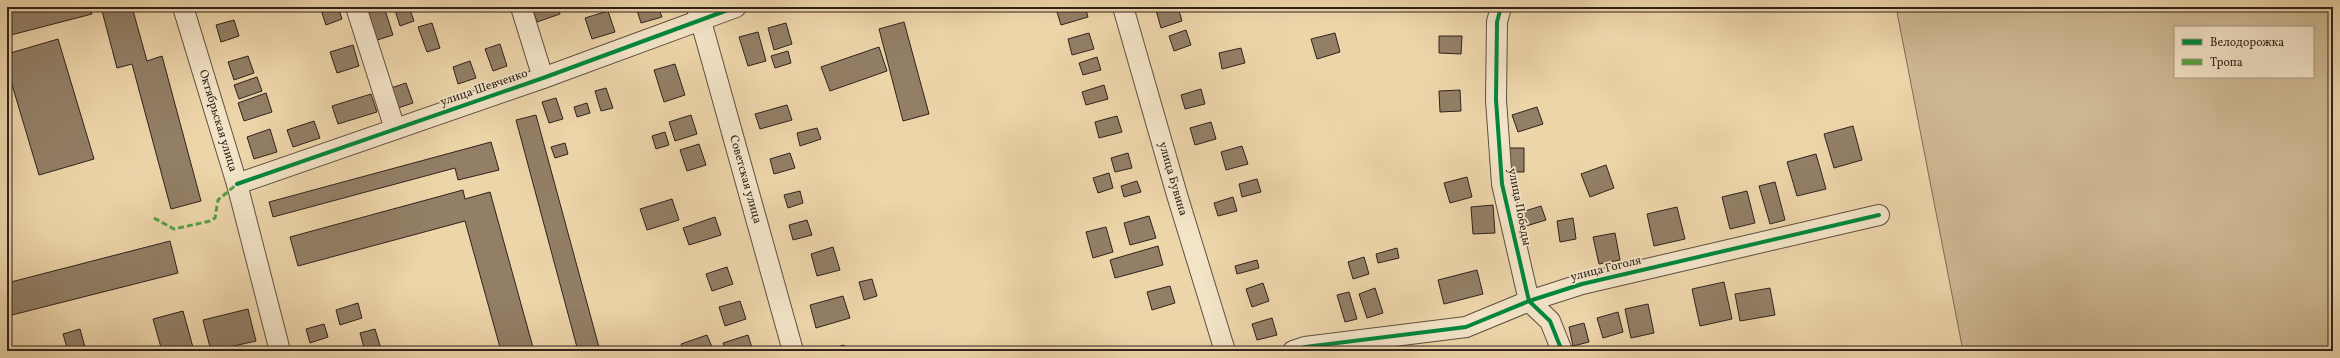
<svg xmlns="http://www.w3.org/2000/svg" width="2340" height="358" viewBox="0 0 2340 358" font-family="Vollkorn,serif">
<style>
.green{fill:#cdb792;stroke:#7e6c57;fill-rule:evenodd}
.building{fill:#927f66;stroke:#30221c}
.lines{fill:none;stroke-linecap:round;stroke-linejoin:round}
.street-casing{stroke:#5f4f40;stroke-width:22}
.street{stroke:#f3e4c8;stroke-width:20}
.quiet{stroke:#52a241;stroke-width:3;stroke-dasharray:6 3;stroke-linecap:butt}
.cycleway-casing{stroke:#f3e4c8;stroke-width:6}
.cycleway{stroke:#00873e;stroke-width:4}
.labels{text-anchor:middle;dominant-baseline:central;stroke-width:3.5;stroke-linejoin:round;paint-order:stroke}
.street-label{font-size:12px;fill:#30221c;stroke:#f3e4c8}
</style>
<rect width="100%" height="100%" fill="#edd5aa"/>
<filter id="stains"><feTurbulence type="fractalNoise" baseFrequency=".005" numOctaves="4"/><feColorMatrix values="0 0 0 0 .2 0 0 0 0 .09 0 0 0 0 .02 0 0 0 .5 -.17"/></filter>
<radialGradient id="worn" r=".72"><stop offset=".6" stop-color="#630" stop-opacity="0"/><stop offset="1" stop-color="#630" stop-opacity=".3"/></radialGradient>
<path class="green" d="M1896 7H2333V351H1963ZM2175 27H2313V77H2175Z"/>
<path class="building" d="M7 7H97L90 9 92 14 7 36Z
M101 7H132L147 61 162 56 201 201 171 209 132 64 117 68Z
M330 7H338L342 19 326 25 321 10Z
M363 7H384L393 35 374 41Z
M394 7H409L414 21 400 26Z
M484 7H497L485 11Z
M532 7H558L560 14 537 22Z
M636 7H658L662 17 641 23Z
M1073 7H1085L1088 17 1061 25 1057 12Z
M1167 7H1178L1182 21 1161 28 1156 10Z
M608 11 615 32 592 39 585 18Z
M234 20 239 36 221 42 216 25Z
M904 22 929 114 903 121 879 29Z
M432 23 440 48 427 52 418 27Z
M786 23 792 44 774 50 768 28Z
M1186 30 1191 45 1174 51 1169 36Z
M758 32 766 61 748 66 739 37Z
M1089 33 1094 49 1072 55 1068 39Z
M1335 33 1340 52 1317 59 1311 39Z
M1439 36H1462L1461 54 1439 53Z
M58 39 94 159 39 175 7 68V54Z
M500 44 507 66 493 71 485 49Z
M353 45 359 66 337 73 330 52Z
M879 47 887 71 830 91 821 67Z
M1241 48 1245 63 1222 69 1219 53Z
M788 51 791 63 775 68 771 56Z
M248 56 254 73 234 80 228 62Z
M1097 57 1101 70 1083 75 1079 63Z
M470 61 476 78 458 84 453 67Z
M675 64 685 95 664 102 654 70Z
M257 77 262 91 239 99 234 85Z
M406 83 413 103 395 109 388 89Z
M1104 85 1108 99 1086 105 1082 92Z
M606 88 613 108 601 111 595 91Z
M1201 89 1205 104 1185 109 1181 95Z
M1460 90 1461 111 1440 112 1439 91Z
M266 93 272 112 244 121 238 103Z
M371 94 377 112 338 124 332 106Z
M556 98 563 119 549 123 542 102Z
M587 103 590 113 577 117 574 107Z
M787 105 792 120 760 129 755 114Z
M1537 107 1543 124 1518 132 1512 115Z
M536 115 600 351H578L516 120Z
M691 115 697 134 675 141 669 122Z
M1117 116 1122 132 1099 138 1095 122Z
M314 121 320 138 293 147 287 130Z
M1211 122 1216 139 1195 145 1190 128Z
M1853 126 1862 160 1834 168 1824 134Z
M817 128 821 139 800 146 797 133Z
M270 129 277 152 254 159 247 137Z
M665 132 669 145 656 149 652 136Z
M491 142 499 170 458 180 455 168 273 217 269 202Z
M565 143 568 154 555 158 551 147Z
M699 144 706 165 687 171 680 150Z
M1242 146 1248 164 1226 170 1221 152Z
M1509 148H1524V172H1509Z
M790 153 795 168 774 174 770 159Z
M1128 153 1132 168 1115 172 1111 158Z
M1816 154 1826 189 1797 196 1787 162Z
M1606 165 1614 188 1590 197 1581 174Z
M1109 173 1113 188 1098 193 1093 178Z
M1467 177 1472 197 1450 203 1444 183Z
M1257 179 1261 192 1242 197 1239 184Z
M1137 181 1141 192 1124 197 1121 186Z
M1775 182 1785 220 1770 224 1759 186Z
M463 190 465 199 490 192 534 351H501L465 221 298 266 290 237Z
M800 191 803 203 788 208 784 195Z
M1747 191 1755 223 1730 229 1722 197Z
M1233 197 1237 211 1218 216 1214 203Z
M672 199 679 220 647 230 640 209Z
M1493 205 1495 233 1473 234 1471 207Z
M1541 206 1546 220 1523 227 1519 213Z
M1677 207 1685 239 1654 246 1647 214Z
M1149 216 1156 238 1130 245 1124 223Z
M715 217 721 235 689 245 683 228Z
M1573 218 1576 239 1560 242 1557 221Z
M807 220 812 235 793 240 789 225Z
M1106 227 1113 252 1093 258 1086 232Z
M1615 233 1620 260 1599 264 1593 237Z
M170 241 178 273 8 316 7 283Z
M1158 246 1163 265 1115 278 1110 260Z
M833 247 840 270 817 276 811 254Z
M1397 248 1399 258 1378 263 1376 254Z
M1364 257 1369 274 1353 279 1348 262Z
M1257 260 1259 268 1237 274 1235 266Z
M727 267 733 284 712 291 706 274Z
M1477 270 1483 294 1444 304 1438 280Z
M872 279 877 296 864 300 859 282Z
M1724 282 1732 319 1700 326 1692 289Z
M1263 283 1269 301 1252 307 1246 289Z
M1170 286 1175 303 1152 310 1147 292Z
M1375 288 1383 313 1367 318 1359 294Z
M1770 288 1775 315 1740 321 1735 294Z
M1349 292 1357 319 1345 322 1337 295Z
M843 296 850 318 816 328 810 305Z
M740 301 746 319 725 326 719 307Z
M358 303 362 318 340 325 336 310Z
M1648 304 1654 333 1631 338 1625 309Z
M248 309 256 341 211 351 203 320Z
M183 311 194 351H162L153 319Z
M1618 312 1623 332 1603 338 1597 318Z
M1272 318 1277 335 1257 340 1252 324Z
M1584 323 1589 342 1573 346 1569 327Z
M324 324 328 337 310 343 306 329Z
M80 329 86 351H68L63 334Z
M375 329 381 349 365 351 360 333Z
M707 335 712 347 699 351H684L681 344Z
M748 335 753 351H725L723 343Z
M844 345 846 351H824Z
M15 347 17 351H7V349Z
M869 347 870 351H859V350Z"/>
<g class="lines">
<defs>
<g id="street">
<path id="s1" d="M183 7 237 184 280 351"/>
<path d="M356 7 395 129"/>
<path d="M521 7 543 78"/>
<path id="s2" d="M697 7 793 351"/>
<path id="s3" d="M1123 7 1177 195 1225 351"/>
<path d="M1501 7 1497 22 1496 100 1502 184 1529 301 1550 321 1562 351"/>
<path d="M237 184 543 78 736 7"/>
<path d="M1293 351 1305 347 1466 327 1529 301 1582 284 1879 215"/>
</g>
</defs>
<use href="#street" class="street-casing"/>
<use href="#street" class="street"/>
<path class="quiet" d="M154 218 174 229 210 221 215 218 218 200 237 184"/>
<defs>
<path id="cycleway" d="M1501 7 1497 22 1496 100 1502 184 1529 301 1550 321 1562 351
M237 184 543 78 736 7
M1293 351 1305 347 1466 327 1529 301 1582 284 1879 215"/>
</defs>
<use href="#cycleway" class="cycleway-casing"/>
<use href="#cycleway" class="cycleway"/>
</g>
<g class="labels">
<g class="street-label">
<text transform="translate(484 88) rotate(-19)">улица Шевченко</text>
<text stroke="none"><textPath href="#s1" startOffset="119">Октябрьская улица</textPath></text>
<text stroke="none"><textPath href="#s2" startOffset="179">Советская улица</textPath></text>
<text stroke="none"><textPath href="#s3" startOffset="179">улица Бувина</textPath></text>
<text transform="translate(1519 207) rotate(79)">улица Победы</text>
<text transform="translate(1606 269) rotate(-14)">улица Гоголя</text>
</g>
</g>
<rect width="2340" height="358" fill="none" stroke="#edd5aa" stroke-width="24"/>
<rect x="8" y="8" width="2324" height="342" fill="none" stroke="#30221c" stroke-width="2"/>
<rect x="12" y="12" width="2316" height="334" fill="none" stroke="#30221c"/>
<rect x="2174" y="26" width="140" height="52" fill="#f3e4c8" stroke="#a59683"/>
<rect x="2182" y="39" width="20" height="6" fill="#00873e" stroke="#a59683"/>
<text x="2210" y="46" font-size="12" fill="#30221c">Велодорожка</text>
<rect x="2182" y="59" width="20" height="6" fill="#52a241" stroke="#a59683"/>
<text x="2210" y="66" font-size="12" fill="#30221c">Тропа</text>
<rect width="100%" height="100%" filter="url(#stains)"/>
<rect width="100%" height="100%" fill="url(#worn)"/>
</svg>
